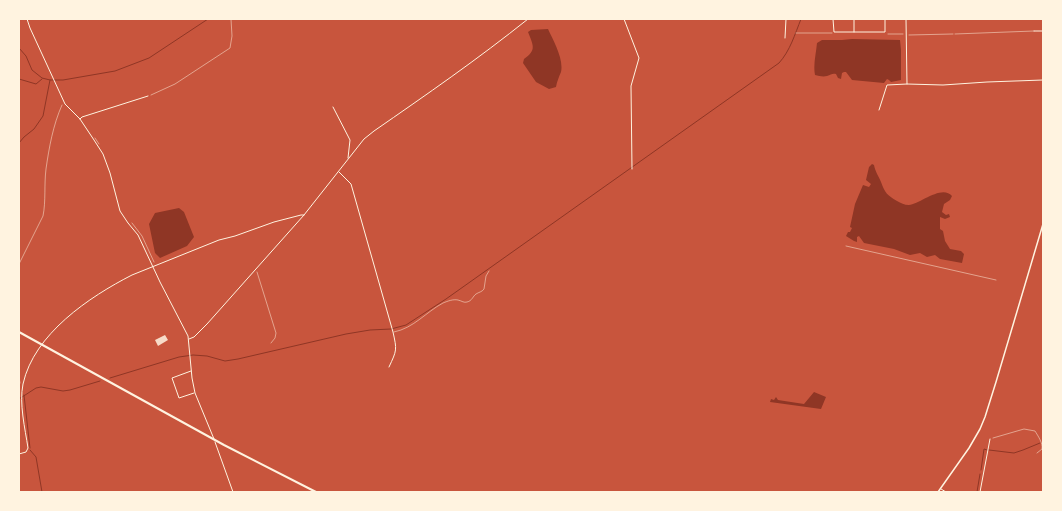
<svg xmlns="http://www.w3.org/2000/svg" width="1062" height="511" viewBox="0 0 1062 511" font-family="'Alegreya Sans',sans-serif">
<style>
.water{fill:#8f3625}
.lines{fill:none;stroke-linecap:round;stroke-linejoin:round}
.stream{stroke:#8f3625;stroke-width:1}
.building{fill:#f7dbc8}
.path{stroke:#fff3e0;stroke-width:0.5}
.service{stroke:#fff3e0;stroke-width:0.5}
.minor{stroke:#fff3e0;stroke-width:1}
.tertiary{stroke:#fff3e0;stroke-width:1.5}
.trunk{stroke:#fff3e0;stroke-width:2}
</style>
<rect width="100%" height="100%" fill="#c8553d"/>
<path class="water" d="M548 29C553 40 564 59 561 72 559 77 557 81 556 87L549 89 536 82 523 63 524 59C537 50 533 45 528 32L531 30Z
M852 39 900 40 901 50V80L891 82 889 80 887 79 884 83 852 80 846 72H844L842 73 841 79 838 78 836 74C832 73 831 75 827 76 823 77 819 76 815 75 813 65 816 54 817 43L822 40H842Z
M872 164 874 165C875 171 879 177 881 182 885 193 887 195 897 201 901 203 904 205 909 205 920 204 942 184 952 196L950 200 944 204 942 212 946 215 949 214 950 217 945 219 940 217V229L943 231 945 241 950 249 961 251 964 254 962 263 940 259 935 255 927 257 920 253 910 255 894 249 864 243 859 236 857 237V242L854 241 846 236 848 232H850L852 228 850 227 855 204 863 185 869 187 871 184 866 180 869 167Z
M179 208 184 212 194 237 187 246 160 258 155 253 149 224 155 213Z
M814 392 826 397 821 409 770 402 771 399 774 400 776 397 778 400 804 404Z"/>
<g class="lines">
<path class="stream" d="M19 48 26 56 32 70 42 78 50 80H63L115 71 149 58 208 19
M19 79 36 84 42 79
M19 143 24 137 34 129 43 116 50 80
M110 378 179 357 193 355 207 356 225 361 238 359 346 334 370 330 391 329 406 325 446 299 779 63C790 51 795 34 801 19
M24 395 30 448
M19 399 36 388 41 387 63 391 70 390 100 381
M30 450 36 457 42 492
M989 450 1014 453 1023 450 1040 443
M981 470 984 449 987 450
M977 492 980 474"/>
</g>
<path class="building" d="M165 335 168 340 158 346 155 340Z"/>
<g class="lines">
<path class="path" d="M796 33H832
M888 34H903
M909 35 953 34
M151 95 175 84 230 48 232 36 231 19
M95 138 99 144
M132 223 142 236 154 262
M846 246 996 280
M19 264 43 216C46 201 44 185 46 169 49 148 53 125 62 105
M257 272 276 333 275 338 271 343
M19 377 20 383
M993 438 1024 429 1035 431C1038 436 1043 443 1042 449L1037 453"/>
<path class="service" d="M955 34 1034 31
M394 332C414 328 426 312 443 303 448 301 453 299 458 300 462 301 464 303 467 302 472 301 473 296 476 294 479 292 482 292 484 289L486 276 489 271"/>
<path class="minor" d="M27 19 30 28 65 104 80 119 94 140 103 154 110 173 120 211 128 223 138 235 160 282 188 336 192 378 195 393 214 439
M624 19 639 58 631 86 632 169
M833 19 834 32H885V19
M854 19V32
M906 19 907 84
M1034 31H1043
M785 38 786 19
M333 107 350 140 348 158
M879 110 887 85 907 84 943 85 987 82 1043 80
M80 119 82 117 148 96
M339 172 351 184 393 332C397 350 397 350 389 367
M189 339 194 337 207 324 304 215 364 139 374 131C426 95 478 59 528 19
M191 371 172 378 179 398 194 393
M215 442 233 492
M19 454 26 452 28 448C25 428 19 404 23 384 34 334 89 297 132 275L219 240 235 236 274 222 301 215H304
M941 489 946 492
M980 492 990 439"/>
<path class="tertiary" d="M938 492 969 448 980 429 985 417 996 382 1043 224"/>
<path class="trunk" d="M19 332 224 445 316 492"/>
</g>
<rect width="1062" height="511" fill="none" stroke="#fff3e0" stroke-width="40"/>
</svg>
